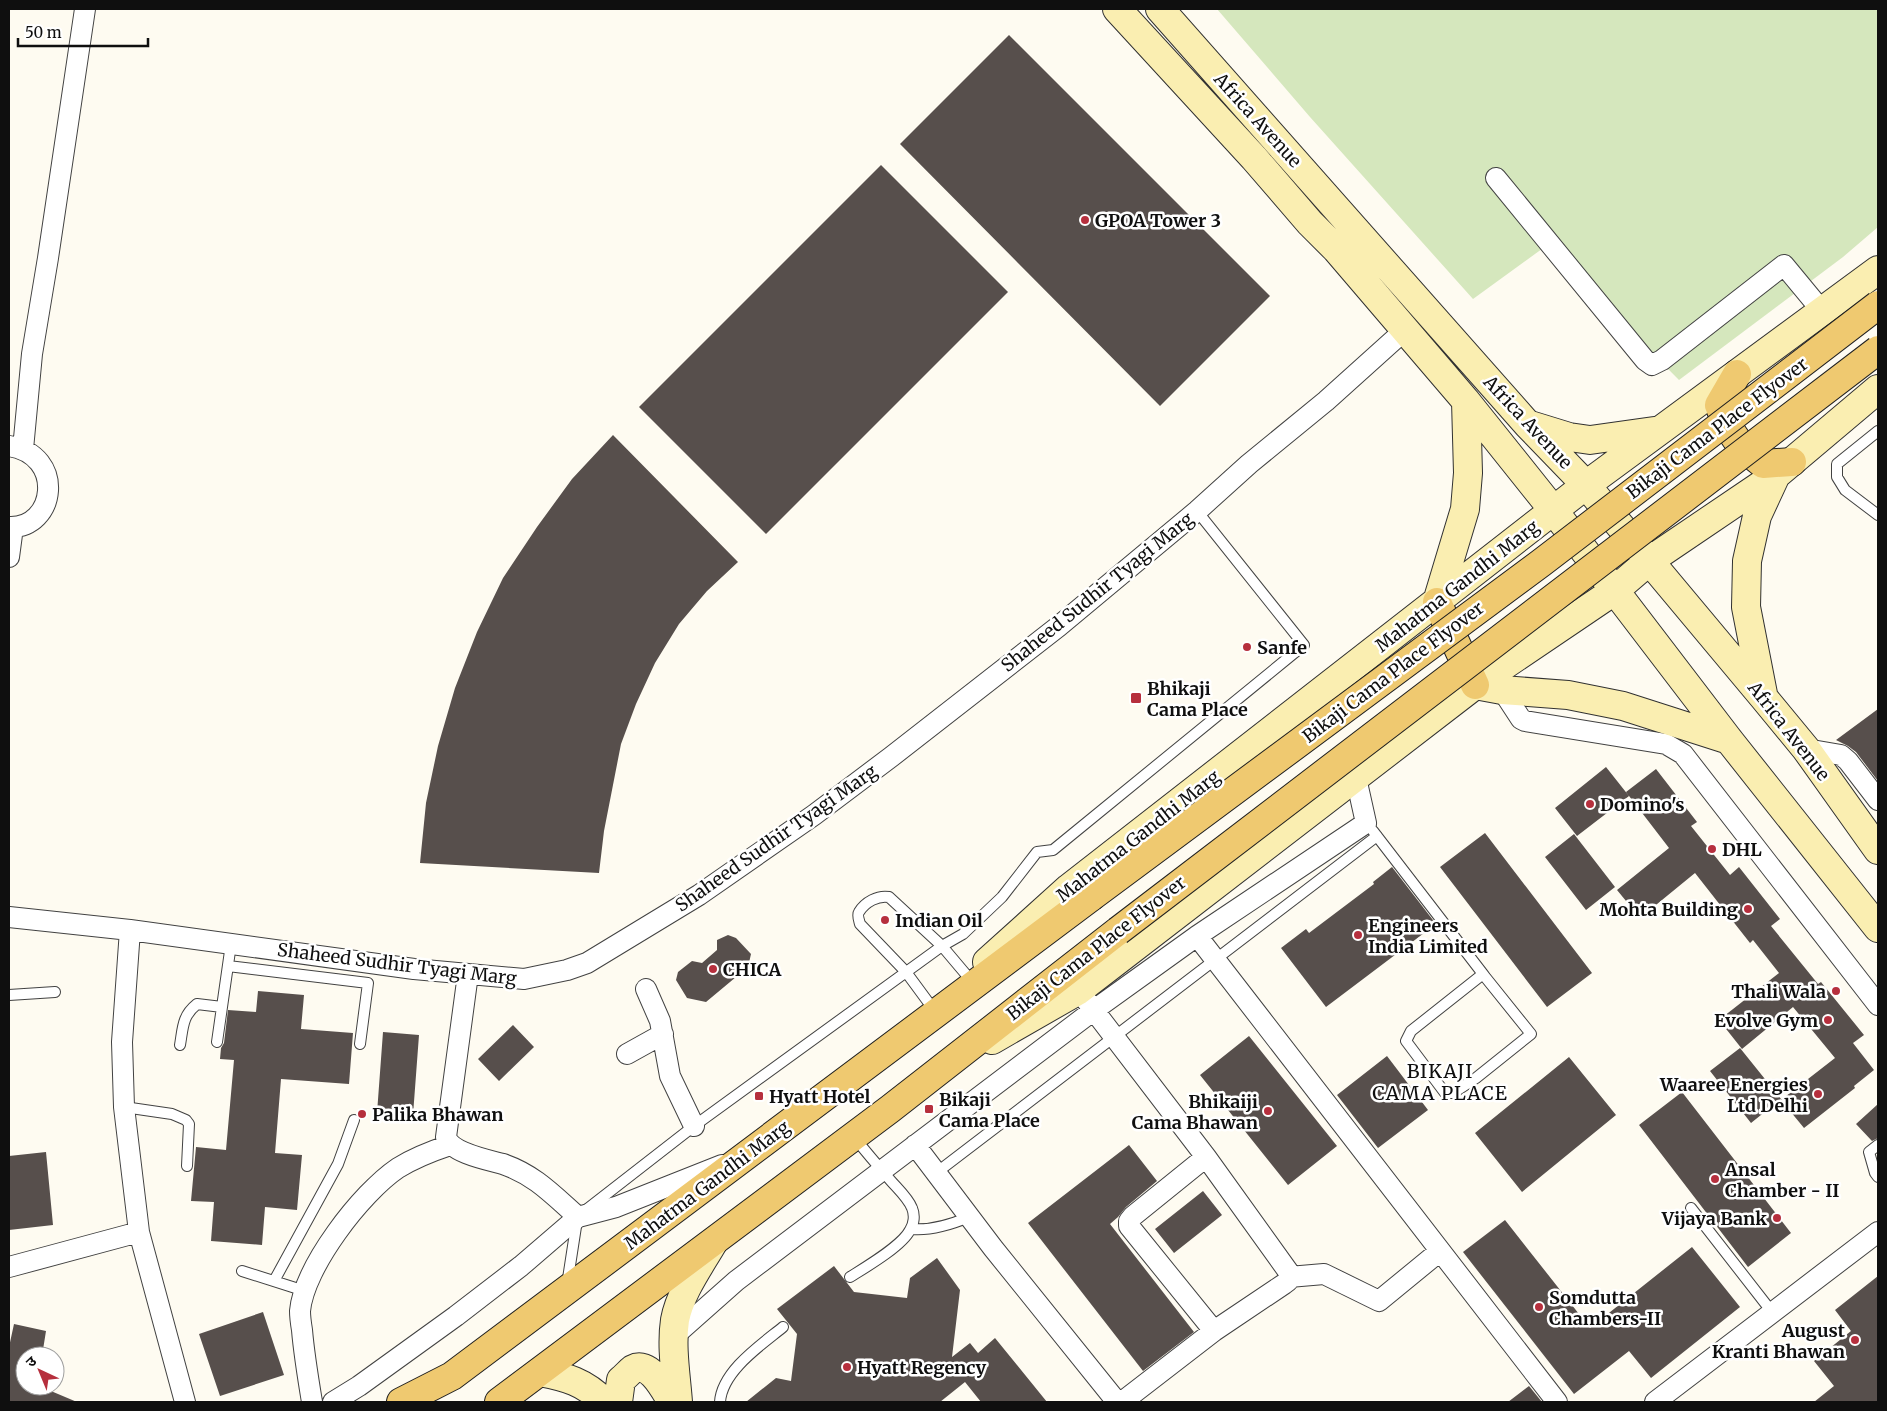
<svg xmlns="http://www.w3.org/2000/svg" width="1887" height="1411" viewBox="0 0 1887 1411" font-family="Merriweather,'Noto Sans Devanagari',serif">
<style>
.green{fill:#d5e7bd}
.building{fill:#574f4c}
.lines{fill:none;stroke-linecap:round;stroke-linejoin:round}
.lane-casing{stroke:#424242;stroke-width:12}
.street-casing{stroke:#424242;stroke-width:22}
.secondary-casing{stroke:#313131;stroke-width:30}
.primary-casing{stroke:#202020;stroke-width:30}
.lane{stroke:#fff;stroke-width:10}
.street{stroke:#fff;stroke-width:20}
.secondary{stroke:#faeeb1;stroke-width:28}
.primary{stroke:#efc970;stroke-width:28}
.primary-bridge-casing{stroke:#202020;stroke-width:30;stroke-linecap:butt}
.primary-bridge{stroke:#efc970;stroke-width:28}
.poi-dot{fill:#b62f3d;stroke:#fff;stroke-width:2}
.labels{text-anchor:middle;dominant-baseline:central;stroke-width:5;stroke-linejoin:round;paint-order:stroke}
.street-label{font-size:18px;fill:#0f0f0f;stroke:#fff}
.poi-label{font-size:18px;font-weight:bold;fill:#0f0f0f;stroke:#fff;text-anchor:start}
.neighbourhood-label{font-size:19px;letter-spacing:1px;fill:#0f0f0f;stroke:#fff}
</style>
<rect width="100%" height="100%" fill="#fefbf1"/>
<path class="green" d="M1217 9H1878V227L1843 257 1679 380 1546 246 1473 299 1310 117Z"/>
<path class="building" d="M1009 35 1270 296 1160 406 900 144Z
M881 165 1008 292 766 534 639 407Z
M613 435 738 562 707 591 679 624 655 663 636 704 621 744 604 831 599 873 420 863 426 803 438 746 455 688 477 632 503 578 537 527 572 479Z
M1878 709V781L1856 752 1848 746 1836 740Z
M1606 767 1629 796 1577 836 1555 808Z
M1656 769 1697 822 1691 826 1730 875 1739 867 1780 919 1771 926 1818 984 1821 982 1864 1035 1853 1043 1874 1070 1854 1086 1855 1088 1804 1128 1781 1100 1835 1058 1793 1007 1742 1049 1719 1020 1779 973 1753 940 1750 943 1695 873 1640 918 1617 890 1669 848 1626 792Z
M1485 833 1592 973 1547 1007 1440 867Z
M1574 834 1615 887 1586 910 1545 857Z
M1392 867 1436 924 1326 1007 1281 948 1306 929 1309 933 1374 884 1373 882Z
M728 935 736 938 751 954 748 967 706 1002 687 998 676 980 678 972 692 961 702 963 717 950V940Z
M258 991 304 995 301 1029 353 1033 349 1084 281 1079 275 1153 302 1155 297 1210 265 1207 262 1245 211 1241 214 1202 191 1201 196 1147 226 1150 234 1060 220 1059 221 1048 224 1043 228 1010 256 1012Z
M513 1025 534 1047 499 1081 478 1059Z
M383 1032 419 1035 413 1115 377 1113Z
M1249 1036 1337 1146 1288 1185 1200 1075Z
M1740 1048 1781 1099 1751 1123 1710 1071Z
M1387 1056 1428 1110 1378 1148 1337 1095Z
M1569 1057 1616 1115 1522 1192 1475 1133Z
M1682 1092 1791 1233 1748 1267 1639 1125Z
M1878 1104V1138L1872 1141 1856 1124Z
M1129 1145 1157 1181 1126 1207 1118 1217 1110 1224 1194 1332 1143 1371 1028 1223Z
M46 1152 53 1225 9 1230V1156Z
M1203 1191 1222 1215 1174 1253 1155 1229Z
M1505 1220 1590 1328 1692 1247 1740 1307 1651 1378 1629 1351 1574 1394 1463 1252Z
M937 1258 960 1290 952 1357 970 1343 978 1353 995 1338 1047 1402H981L965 1382 940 1402H746L776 1378 791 1381 797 1334 777 1309 834 1266 854 1292 907 1298 910 1278Z
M1878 1276V1402H1814L1834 1386 1814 1361 1851 1331 1835 1310Z
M263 1312 284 1375 220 1396 199 1334Z
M14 1324 46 1331 42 1356H25V1386H39L77 1402H9V1347Z
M1529 1386 1542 1402H1508Z"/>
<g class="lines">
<defs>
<path id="lane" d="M1878 431 1837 464V477L1845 490 1878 515
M1373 831 1483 974 1486 978 1531 1034 1476 1078 1453 1093H1445L1406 1041 1411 1031 1483 974
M228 966 368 983 360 1044
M9 995 55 992
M934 1010 906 972 860 924C859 920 857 915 859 912 865 902 878 895 889 897L942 946 963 934 1002 897 1037 852 1053 850 1304 645 1197 511
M217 1042 231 944
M180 1045C183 1028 182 1016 197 1004L222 1007
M124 1107 172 1114 186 1120 189 1124 187 1166
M1878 1145 1869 1152 1875 1173 1878 1177
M936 1173 1377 836
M1691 1208 1772 1312
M586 1210 694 1126 942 946 969 978
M911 1229C931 1231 950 1225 969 1217
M242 1271 305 1291
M850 1277C866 1267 902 1246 910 1230 914 1224 915 1215 912 1208 908 1198 898 1189 891 1181 878 1166 866 1152 854 1137
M274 1281 338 1164 354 1120
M567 1285 577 1220
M720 1402C722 1371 761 1345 783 1327"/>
<path id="street" d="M1496 178 1645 360 1652 365 1662 360 1784 265 1822 311
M9 446C66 455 56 529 9 527
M23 449 32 354 48 258 85 9
M9 557 13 527
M1502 690 1521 719 1525 721 1666 744 1683 754 1878 1005
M1806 749 1841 755 1848 761 1878 800
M9 917 130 930 414 969 524 979 567 970 587 963 699 895 814 815 891 757 1059 626 1197 511 1249 464 1326 401 1406 329
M130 930 122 1042 124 1107 139 1232 185 1402
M1197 936 1557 1402
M468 974 446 1137C451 1153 488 1160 503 1164 535 1175 553 1195 578 1217
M646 989 660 1021 670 1076 694 1126
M1086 1000 1206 1157 1290 1274 1288 1281 1284 1284 1214 1331 1122 1402
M627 1054 663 1034
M915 1145 993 1248 1117 1402
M1206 1157 1133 1216 1129 1221V1226L1214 1331
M9 1267 139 1232
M1289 1277 1324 1274 1379 1301 1440 1251
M674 1336 736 1281 1094 1010 1197 936 1366 823 1356 778
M312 1402C308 1378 304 1354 302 1330 301 1324 300 1317 300 1311 304 1267 361 1193 398 1168 414 1158 432 1151 450 1145
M333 1402 359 1386 456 1316 521 1266 578 1217 616 1207 722 1165
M1655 1402 1878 1232"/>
<path id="secondary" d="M1117 9 1254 158 1310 223 1336 249 1466 401 1554 511 1729 740 1878 928
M1160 9 1528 425 1586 485 1764 698 1806 749 1878 850
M1530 425 1569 437 1590 440 1654 431
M1437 602 1465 509 1468 473 1466 401
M1475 685 1502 690 1568 695 1623 706 1729 740
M1763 694 1746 607 1747 561 1757 516 1776 475
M987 962 1069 888 1586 485 1878 270
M992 1040 1079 990 1475 685 1614 591 1649 561 1776 475 1878 389
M540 1372C566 1377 585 1382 604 1402
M618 1402 621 1380C625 1377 629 1372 633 1369 650 1360 665 1391 672 1402
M678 1402C676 1375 671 1347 675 1320 680 1293 699 1267 713 1243"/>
<path id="primary" d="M1737 374 1719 405 1728 427 1741 446 1763 464 1792 462
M1437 602 1475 685
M401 1402 452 1376 1091 897
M499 1402 890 1109 1118 931"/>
</defs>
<use href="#lane" class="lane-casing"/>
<use href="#street" class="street-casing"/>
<use href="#secondary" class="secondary-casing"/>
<use href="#primary" class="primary-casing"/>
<use href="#lane" class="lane"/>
<use href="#street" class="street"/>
<use href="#secondary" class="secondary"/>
<use href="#primary" class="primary"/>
<defs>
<path id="primary-bridge" d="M1091 897 1541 563 1878 305
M1118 931 1878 350"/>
</defs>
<use href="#primary-bridge" class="primary-bridge-casing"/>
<use href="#primary-bridge" class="primary-bridge"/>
</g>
<g class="poi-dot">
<circle cx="1085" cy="220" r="5"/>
<circle cx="1247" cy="647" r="5"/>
<rect x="1130" y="692" width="12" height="12" rx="2.5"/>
<circle cx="1590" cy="804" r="5"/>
<circle cx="1712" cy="849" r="5"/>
<circle cx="1748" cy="909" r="5"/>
<circle cx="885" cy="920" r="5"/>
<circle cx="1358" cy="935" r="5"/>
<circle cx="713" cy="969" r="5"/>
<circle cx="1836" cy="991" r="5"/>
<circle cx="1828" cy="1020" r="5"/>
<circle cx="1818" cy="1094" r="5"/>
<rect x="754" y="1091" width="10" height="10" rx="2.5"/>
<rect x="924" y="1104" width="10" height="10" rx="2.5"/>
<circle cx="1268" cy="1111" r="5"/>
<circle cx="362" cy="1114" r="5"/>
<circle cx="1715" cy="1179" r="5"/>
<circle cx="1777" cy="1218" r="5"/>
<circle cx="1539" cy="1307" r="5"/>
<circle cx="1855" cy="1340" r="5"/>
<circle cx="847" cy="1367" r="5"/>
</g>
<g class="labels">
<g class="street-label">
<text transform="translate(1258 120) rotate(48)">Africa Avenue</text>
<text transform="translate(1528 422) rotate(47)">Africa Avenue</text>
<text transform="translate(1717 428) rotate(-37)">Bikaji Cama Place Flyover</text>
<text transform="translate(1457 586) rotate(-38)">Mahatma Gandhi Marg</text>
<text transform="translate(1097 592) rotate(-39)">Shaheed Sudhir Tyagi Marg</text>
<text transform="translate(1393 672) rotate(-37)">Bikaji Cama Place Flyover</text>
<text transform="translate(1789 731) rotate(52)">Africa Avenue</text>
<text transform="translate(1138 836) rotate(-38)">Mahatma Gandhi Marg</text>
<text transform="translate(776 838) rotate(-35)">Shaheed Sudhir Tyagi Marg</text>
<text transform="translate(1096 948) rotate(-38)">Bikaji Cama Place Flyover</text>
<text transform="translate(397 964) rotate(7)">Shaheed Sudhir Tyagi Marg</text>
<text transform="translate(707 1185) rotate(-37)">Mahatma Gandhi Marg</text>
</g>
<g class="poi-label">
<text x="1095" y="220">GPOA Tower 3</text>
<text x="1257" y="647">Sanfe</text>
<text x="1147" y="688">Bhikaji<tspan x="1147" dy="21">Cama Place</tspan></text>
<text x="1600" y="804">Domino's</text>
<text x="1722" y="849">DHL</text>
<text x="1738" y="909" text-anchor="end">Mohta Building</text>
<text x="895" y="920">Indian Oil</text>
<text x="1368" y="925">Engineers<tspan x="1368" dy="21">India Limited</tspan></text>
<text x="723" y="969">CHICA</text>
<text x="1826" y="991" text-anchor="end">Thali Wala</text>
<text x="1818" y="1020" text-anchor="end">Evolve Gym</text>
<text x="1808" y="1084" text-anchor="end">Waaree Energies<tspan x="1808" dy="21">Ltd Delhi</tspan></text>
<text x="769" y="1096">Hyatt Hotel</text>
<text x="939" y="1099">Bikaji<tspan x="939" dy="21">Cama Place</tspan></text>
<text x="1258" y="1101" text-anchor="end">Bhikaiji<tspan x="1258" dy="21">Cama Bhawan</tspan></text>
<text x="372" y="1114">Palika Bhawan</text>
<text x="1725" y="1169">Ansal<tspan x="1725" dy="21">Chamber - II</tspan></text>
<text x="1767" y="1218" text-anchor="end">Vijaya Bank</text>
<text x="1549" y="1297">Somdutta<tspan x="1549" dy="21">Chambers-II</tspan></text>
<text x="1845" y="1330" text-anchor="end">August<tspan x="1845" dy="21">Kranti Bhawan</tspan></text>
<text x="857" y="1367">Hyatt Regency</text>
</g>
<g class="neighbourhood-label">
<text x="1440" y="1071">BIKAJI<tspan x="1440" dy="22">CAMA PLACE</tspan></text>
</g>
</g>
<rect width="1887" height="1411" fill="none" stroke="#0f0f0f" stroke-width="20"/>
<g transform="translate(40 1371) rotate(316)"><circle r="24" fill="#ffffff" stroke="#9f9f9f"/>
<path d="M0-4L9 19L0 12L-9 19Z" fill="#b62f3d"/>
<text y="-8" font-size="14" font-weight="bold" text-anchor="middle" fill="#0f0f0f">उ</text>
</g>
<path d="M18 38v8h130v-8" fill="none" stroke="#0f0f0f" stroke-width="2.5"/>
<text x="25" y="38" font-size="15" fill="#0f0f0f" stroke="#ffffff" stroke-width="4" paint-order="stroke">50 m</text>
</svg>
